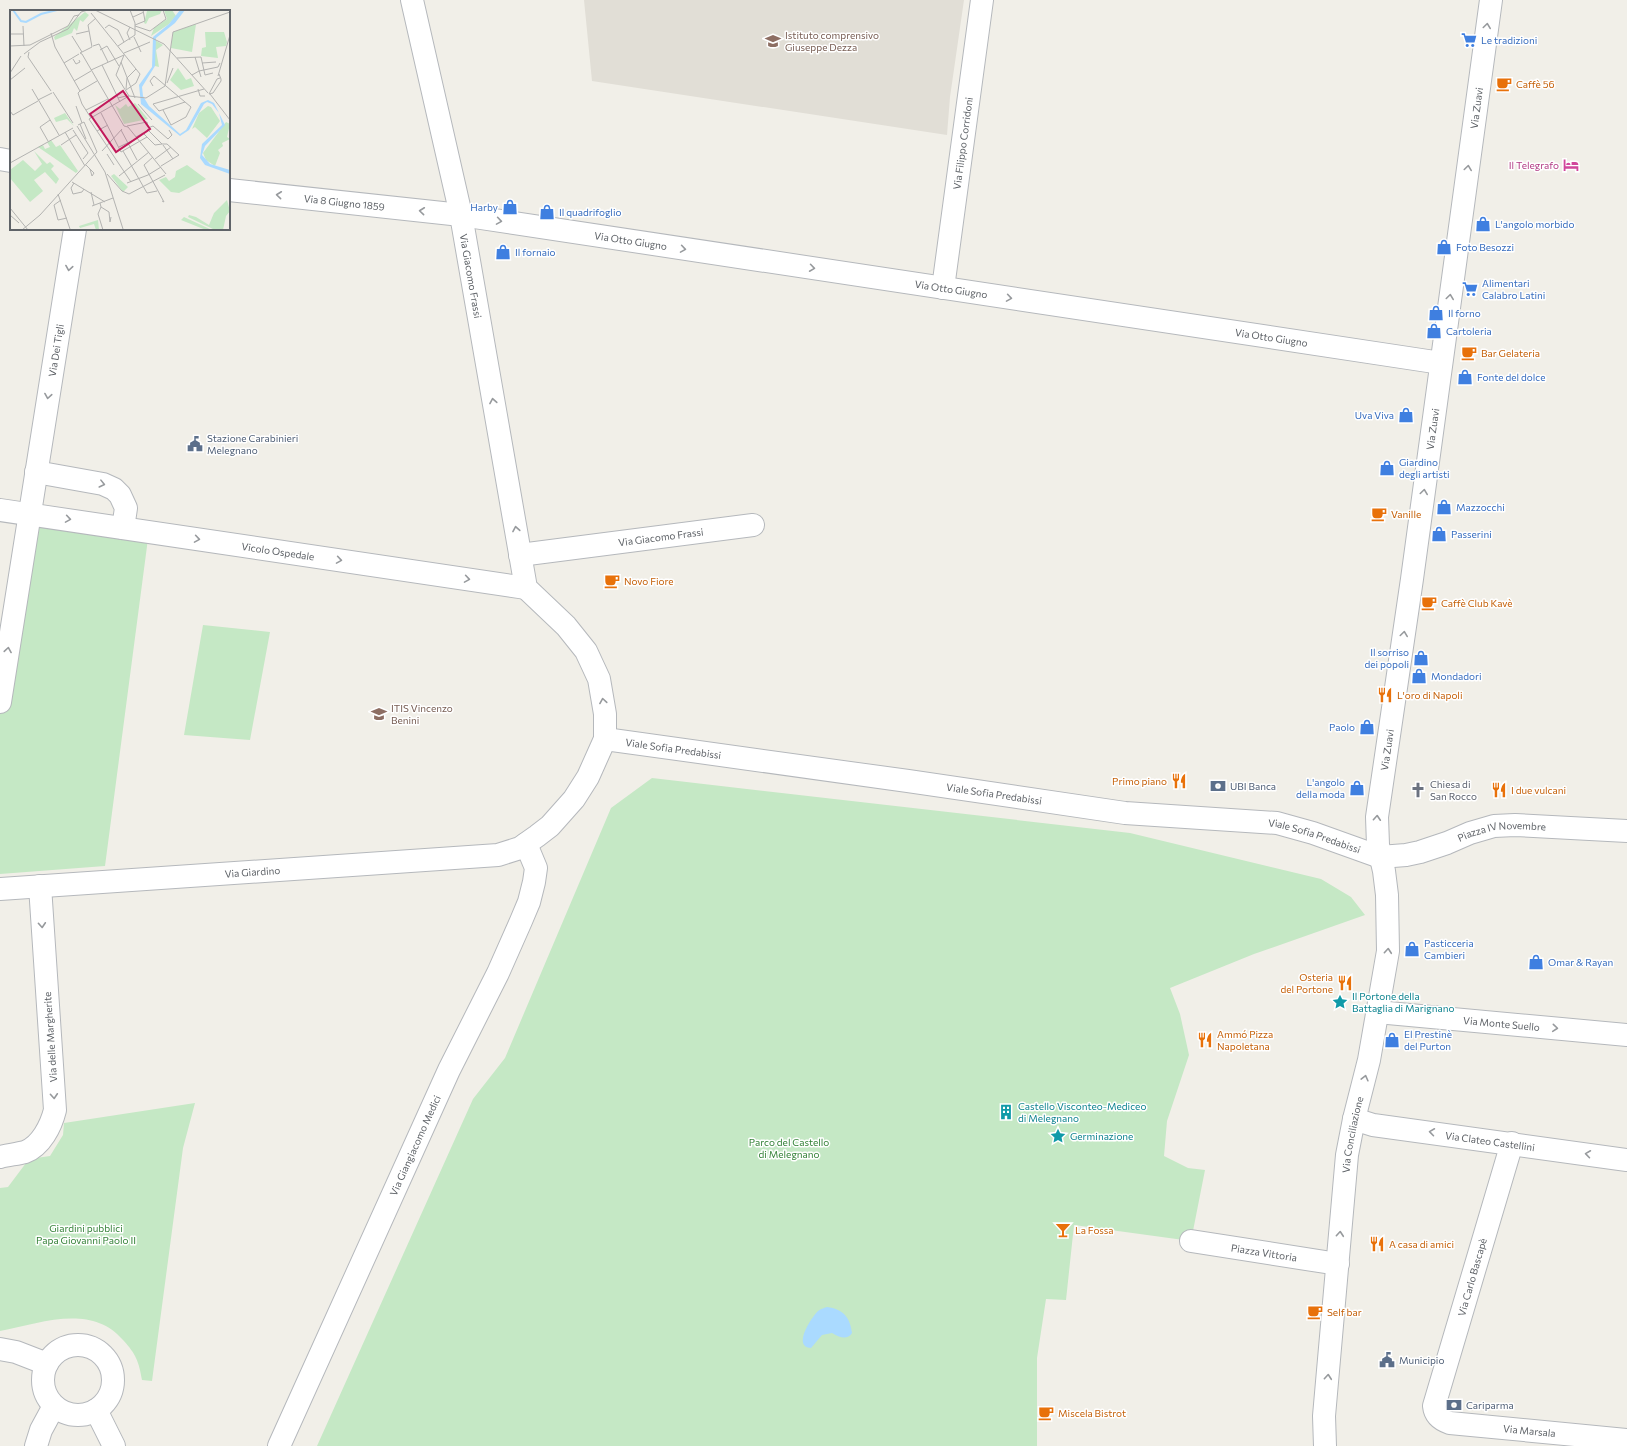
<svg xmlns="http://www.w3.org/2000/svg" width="1627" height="1446" viewBox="0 0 1627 1446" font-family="Commissioner,sans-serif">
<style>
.education{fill:#e1ded6}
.green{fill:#c5e8c5}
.water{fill:#aadaff}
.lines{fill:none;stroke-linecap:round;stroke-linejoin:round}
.minor-casing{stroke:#b5b8bc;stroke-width:24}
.minor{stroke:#fff;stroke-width:22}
.oneway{stroke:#979a9d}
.labels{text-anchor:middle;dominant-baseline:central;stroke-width:3;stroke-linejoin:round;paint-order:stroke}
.education-label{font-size:10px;fill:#785e54;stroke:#fff;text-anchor:start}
.shop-label{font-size:10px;fill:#366cbe;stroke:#fff;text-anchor:start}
.food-label{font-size:10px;fill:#c56008;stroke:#fff;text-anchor:start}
.street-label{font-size:10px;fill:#5f6368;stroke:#fff}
.hotel-label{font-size:10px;fill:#b23c85;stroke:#fff;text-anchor:end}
.service-label{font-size:10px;fill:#4e5e75;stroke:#fff;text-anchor:start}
.worship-label{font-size:10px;fill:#5b616d;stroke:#fff;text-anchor:start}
.culture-label{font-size:10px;fill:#0d838f;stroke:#fff;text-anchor:start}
.park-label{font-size:10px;fill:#348238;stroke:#fff}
.inset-river{fill:none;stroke:#aadaff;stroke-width:2}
.inset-road{fill:none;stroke:#b3b3b1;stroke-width:1}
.view{fill:#c2185b;fill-opacity:0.15;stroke:#c2185b;stroke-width:2}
.inset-edge{fill:none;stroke:#5f6368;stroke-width:2}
</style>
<rect width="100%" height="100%" fill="#f1efe8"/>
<path class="education" d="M584 0H964L950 97 947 135 592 81Z"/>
<path class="green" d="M29 514 149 531 105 866 0 874V702Z
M203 625 270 632 250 740 184 735Z
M652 778 1130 833 1321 879 1351 897 1365 915 1254 954 1170 988 1180 1014 1189 1055 1167 1121 1164 1156 1188 1168 1205 1170 1191 1241 1074 1225 1066 1300 1046 1299 1037 1358V1446H317L473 1099 505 1058 611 808Z
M195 1103 183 1148 152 1381 142 1380C139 1362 136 1354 123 1340 92 1303 40 1323 0 1331V1188L8 1187 29 1159 50 1156 63 1135 64 1123Z"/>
<path class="water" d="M827 1307C843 1309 850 1317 852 1333 847 1341 839 1337 832 1333L822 1335 811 1348C792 1347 811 1318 818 1311 820 1309 824 1308 827 1307Z"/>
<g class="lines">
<defs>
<g id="minor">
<path d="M0 159 11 161"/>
<path id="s1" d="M229 190 461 215 1441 363"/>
<path id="s2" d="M943 288 982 0"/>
<path d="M36 472 103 484 114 489 120 495 126 508 123 528"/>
<path id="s3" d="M0 510 526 588"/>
<path id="s4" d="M520 555 753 525"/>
<path id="s5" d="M0 702 75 229"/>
<path id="s6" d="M605 739 908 781 1125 813 1277 823 1313 833 1380 857 1406 855 1420 852 1447 843 1470 833 1494 826 1515 825 1627 831"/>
<path id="s7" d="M0 889 498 855 520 848 537 836 550 826 574 799 588 777 605 739V714L599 679 586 651 566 626 526 588 461 215 412 0"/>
<path id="s8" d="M1377 1012 1627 1035"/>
<path id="s9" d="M1354 1119 1373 1125 1627 1160"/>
<path id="s10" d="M1512 1143 1434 1406C1435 1416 1441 1420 1450 1423L1627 1440"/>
<path d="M0 1157C8 1155 17 1154 25 1152 41 1146 51 1126 55 1110L40 886"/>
<path id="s11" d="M1191 1241 1338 1264"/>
<circle cx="78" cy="1380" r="35"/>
<path d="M0 1349 16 1352 47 1364"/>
<path d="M96 1410 114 1446"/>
<path d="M36 1446 41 1430 54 1406"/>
<path id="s12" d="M279 1446 449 1070 498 973 521 921 529 902 534 882 536 868 526 844"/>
<path id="s13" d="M1325 1446 1324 1416 1347 1155 1354 1119 1369 1060 1388 951 1387 895 1384 871 1378 845 1377 817 1412 579 1491 0"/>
</g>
</defs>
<use href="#minor" class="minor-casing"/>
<use href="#minor" class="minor"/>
</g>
<defs><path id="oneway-chevron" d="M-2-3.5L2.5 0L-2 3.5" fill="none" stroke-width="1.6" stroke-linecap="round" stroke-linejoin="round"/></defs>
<g class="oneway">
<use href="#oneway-chevron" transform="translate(1487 26) rotate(-82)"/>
<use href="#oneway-chevron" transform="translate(1468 168) rotate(-82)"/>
<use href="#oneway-chevron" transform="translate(279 195) rotate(-174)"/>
<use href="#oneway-chevron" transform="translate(422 211) rotate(-174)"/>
<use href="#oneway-chevron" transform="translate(499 221) rotate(9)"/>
<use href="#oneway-chevron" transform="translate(683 249) rotate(9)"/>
<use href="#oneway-chevron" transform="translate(69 268) rotate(99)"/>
<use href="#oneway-chevron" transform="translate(812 268) rotate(8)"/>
<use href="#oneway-chevron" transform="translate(1450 297) rotate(-82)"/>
<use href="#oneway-chevron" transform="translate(1009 298) rotate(9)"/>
<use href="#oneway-chevron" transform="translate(48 396) rotate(99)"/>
<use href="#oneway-chevron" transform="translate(493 401) rotate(-100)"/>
<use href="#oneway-chevron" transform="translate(102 484) rotate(14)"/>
<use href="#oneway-chevron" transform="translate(1424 492) rotate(-82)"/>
<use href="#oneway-chevron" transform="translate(68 519) rotate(9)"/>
<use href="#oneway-chevron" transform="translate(516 529) rotate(-100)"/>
<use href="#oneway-chevron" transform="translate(197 539) rotate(9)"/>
<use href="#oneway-chevron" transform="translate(339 560) rotate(9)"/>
<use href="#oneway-chevron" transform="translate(467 579) rotate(9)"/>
<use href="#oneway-chevron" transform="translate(1404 634) rotate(-82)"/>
<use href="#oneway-chevron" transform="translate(8 650) rotate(-81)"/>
<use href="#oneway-chevron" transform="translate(603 701) rotate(-99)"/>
<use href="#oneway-chevron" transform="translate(1377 818) rotate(-86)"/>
<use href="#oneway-chevron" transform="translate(42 925) rotate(86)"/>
<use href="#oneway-chevron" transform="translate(1388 951) rotate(-85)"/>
<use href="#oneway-chevron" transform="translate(1555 1028) rotate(5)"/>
<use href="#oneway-chevron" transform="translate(1365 1078) rotate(-76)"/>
<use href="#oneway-chevron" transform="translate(54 1096) rotate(86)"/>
<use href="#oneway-chevron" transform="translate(1432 1132) rotate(-172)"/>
<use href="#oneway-chevron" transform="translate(1588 1154) rotate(-172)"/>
<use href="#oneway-chevron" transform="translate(1340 1234) rotate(-85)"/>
<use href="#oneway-chevron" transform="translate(1328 1377) rotate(-85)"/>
</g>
<defs>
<symbol id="supermarket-bare" viewBox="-9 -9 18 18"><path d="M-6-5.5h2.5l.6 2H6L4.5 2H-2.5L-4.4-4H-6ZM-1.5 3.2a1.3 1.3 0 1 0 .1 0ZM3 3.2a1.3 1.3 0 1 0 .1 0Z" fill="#3f7fe0" stroke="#fff" stroke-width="2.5" paint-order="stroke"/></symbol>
<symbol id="school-bare" viewBox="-9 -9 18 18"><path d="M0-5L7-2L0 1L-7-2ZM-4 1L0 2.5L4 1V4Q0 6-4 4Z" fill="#8d6e63" stroke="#fff" stroke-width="2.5" paint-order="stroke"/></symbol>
<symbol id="cafe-bare" viewBox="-9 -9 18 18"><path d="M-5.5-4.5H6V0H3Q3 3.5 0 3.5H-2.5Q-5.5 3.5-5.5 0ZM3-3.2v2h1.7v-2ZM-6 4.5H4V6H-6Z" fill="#e8710a" stroke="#fff" stroke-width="2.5" paint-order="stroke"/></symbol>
<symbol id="hotel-bare" viewBox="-9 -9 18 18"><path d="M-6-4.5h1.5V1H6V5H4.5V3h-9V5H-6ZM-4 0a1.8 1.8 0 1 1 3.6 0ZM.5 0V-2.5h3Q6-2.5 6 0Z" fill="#d1479c" stroke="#fff" stroke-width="2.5" paint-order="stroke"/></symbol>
<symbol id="shop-bare" viewBox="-9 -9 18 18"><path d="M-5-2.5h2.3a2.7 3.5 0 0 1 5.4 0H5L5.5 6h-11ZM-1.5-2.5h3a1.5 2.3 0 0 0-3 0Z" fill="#3f7fe0" stroke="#fff" stroke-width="2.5" paint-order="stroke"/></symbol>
<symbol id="civic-bare" viewBox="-9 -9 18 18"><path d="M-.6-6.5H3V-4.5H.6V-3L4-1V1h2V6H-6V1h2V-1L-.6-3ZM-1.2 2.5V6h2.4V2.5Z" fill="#5c6f8a" stroke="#fff" stroke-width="2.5" paint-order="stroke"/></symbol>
<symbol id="restaurant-bare" viewBox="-9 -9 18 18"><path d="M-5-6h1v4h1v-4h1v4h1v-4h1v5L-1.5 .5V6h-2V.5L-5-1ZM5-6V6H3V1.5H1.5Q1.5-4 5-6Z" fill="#e8710a" stroke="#fff" stroke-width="2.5" paint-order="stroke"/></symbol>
<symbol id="bank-bare" viewBox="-9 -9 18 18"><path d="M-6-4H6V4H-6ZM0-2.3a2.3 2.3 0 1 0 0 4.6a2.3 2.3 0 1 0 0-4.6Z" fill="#5c6f8a" stroke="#fff" stroke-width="2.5" paint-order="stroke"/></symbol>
<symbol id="church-bare" viewBox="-9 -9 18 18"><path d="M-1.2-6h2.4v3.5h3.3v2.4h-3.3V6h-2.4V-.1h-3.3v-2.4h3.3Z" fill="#6b7280" stroke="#fff" stroke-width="2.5" paint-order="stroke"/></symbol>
<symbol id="sight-bare" viewBox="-9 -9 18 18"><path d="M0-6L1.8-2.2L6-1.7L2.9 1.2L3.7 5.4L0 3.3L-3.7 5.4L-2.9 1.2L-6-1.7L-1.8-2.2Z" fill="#0f9aa8" stroke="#fff" stroke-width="2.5" paint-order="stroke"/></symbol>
<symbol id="building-bare" viewBox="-9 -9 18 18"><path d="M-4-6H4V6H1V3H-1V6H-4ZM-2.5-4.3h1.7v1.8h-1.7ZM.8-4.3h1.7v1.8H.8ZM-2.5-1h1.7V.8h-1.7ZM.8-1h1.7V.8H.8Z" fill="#0f9aa8" stroke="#fff" stroke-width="2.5" paint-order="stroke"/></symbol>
<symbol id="bar-bare" viewBox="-9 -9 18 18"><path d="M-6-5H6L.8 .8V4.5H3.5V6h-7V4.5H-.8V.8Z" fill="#e8710a" stroke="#fff" stroke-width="2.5" paint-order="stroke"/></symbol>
</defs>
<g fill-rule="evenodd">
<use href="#supermarket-bare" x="1458" y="29" width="22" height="22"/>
<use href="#school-bare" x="762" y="30" width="22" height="22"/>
<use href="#cafe-bare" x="1493" y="73" width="22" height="22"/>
<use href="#hotel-bare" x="1560" y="154" width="22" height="22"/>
<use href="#shop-bare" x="499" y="196" width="22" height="22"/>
<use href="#shop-bare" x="536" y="201" width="22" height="22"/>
<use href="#shop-bare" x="1472" y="213" width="22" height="22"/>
<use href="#shop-bare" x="1433" y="236" width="22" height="22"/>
<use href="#shop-bare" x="492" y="241" width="22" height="22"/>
<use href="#supermarket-bare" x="1459" y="278" width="22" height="22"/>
<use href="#shop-bare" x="1425" y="302" width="22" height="22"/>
<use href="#shop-bare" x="1423" y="320" width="22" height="22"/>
<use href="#cafe-bare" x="1458" y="342" width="22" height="22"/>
<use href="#shop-bare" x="1454" y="366" width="22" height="22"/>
<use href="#shop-bare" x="1395" y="404" width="22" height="22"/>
<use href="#civic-bare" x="184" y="433" width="22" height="22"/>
<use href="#shop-bare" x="1376" y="457" width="22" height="22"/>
<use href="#shop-bare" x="1433" y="496" width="22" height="22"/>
<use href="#cafe-bare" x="1368" y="503" width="22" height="22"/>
<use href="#shop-bare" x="1428" y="523" width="22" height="22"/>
<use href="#cafe-bare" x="601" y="570" width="22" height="22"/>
<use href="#cafe-bare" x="1418" y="592" width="22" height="22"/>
<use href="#shop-bare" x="1410" y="647" width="22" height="22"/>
<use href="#shop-bare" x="1408" y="665" width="22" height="22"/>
<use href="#restaurant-bare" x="1374" y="684" width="22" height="22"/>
<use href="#school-bare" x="368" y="703" width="22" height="22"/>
<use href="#shop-bare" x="1356" y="716" width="22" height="22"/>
<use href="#restaurant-bare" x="1168" y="770" width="22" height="22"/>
<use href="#bank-bare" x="1207" y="775" width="22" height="22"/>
<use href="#shop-bare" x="1346" y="777" width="22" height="22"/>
<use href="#church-bare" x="1407" y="779" width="22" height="22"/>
<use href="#restaurant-bare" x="1488" y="779" width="22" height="22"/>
<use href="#shop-bare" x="1401" y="938" width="22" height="22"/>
<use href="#shop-bare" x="1525" y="951" width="22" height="22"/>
<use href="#restaurant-bare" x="1334" y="972" width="22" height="22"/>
<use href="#sight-bare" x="1329" y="991" width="22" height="22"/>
<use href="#restaurant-bare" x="1194" y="1029" width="22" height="22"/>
<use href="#shop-bare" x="1381" y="1029" width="22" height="22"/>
<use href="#building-bare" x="995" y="1101" width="22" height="22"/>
<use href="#sight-bare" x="1047" y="1125" width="22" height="22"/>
<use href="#bar-bare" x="1052" y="1219" width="22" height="22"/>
<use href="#restaurant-bare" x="1366" y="1233" width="22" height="22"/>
<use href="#cafe-bare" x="1304" y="1301" width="22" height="22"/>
<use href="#civic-bare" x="1376" y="1349" width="22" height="22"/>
<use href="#bank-bare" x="1443" y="1394" width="22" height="22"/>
<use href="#cafe-bare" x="1035" y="1402" width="22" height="22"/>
</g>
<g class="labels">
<g class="education-label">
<text x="785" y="35">Istituto comprensivo<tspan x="785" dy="12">Giuseppe Dezza</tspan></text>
<text x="391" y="708">ITIS Vincenzo<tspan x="391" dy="12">Benini</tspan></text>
</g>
<g class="shop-label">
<text x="1481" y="40">Le tradizioni</text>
<text x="498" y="207" text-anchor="end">Harby</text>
<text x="559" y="212">Il quadrifoglio</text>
<text x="1495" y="224">L'angolo morbido</text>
<text x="1456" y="247">Foto Besozzi</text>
<text x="515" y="252">Il fornaio</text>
<text x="1482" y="283">Alimentari<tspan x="1482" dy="12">Calabro Latini</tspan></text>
<text x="1448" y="313">Il forno</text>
<text x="1446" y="331">Cartoleria</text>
<text x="1477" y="377">Fonte del dolce</text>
<text x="1394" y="415" text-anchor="end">Uva Viva</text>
<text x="1399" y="462">Giardino<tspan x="1399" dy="12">degli artisti</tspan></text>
<text x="1456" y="507">Mazzocchi</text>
<text x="1451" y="534">Passerini</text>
<text x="1409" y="652" text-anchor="end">Il sorriso<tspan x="1409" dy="12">dei popoli</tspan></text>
<text x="1431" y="676">Mondadori</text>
<text x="1355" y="727" text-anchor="end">Paolo</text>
<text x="1345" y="782" text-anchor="end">L'angolo<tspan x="1345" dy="12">della moda</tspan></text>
<text x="1424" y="943">Pasticceria<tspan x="1424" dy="12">Cambieri</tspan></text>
<text x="1548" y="962">Omar &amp; Rayan</text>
<text x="1404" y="1034">El Prestinè<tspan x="1404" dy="12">del Purton</tspan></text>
</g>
<g class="food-label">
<text x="1516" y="84">Caffè 56</text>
<text x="1481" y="353">Bar Gelateria</text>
<text x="1391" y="514">Vanille</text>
<text x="624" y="581">Novo Fiore</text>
<text x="1441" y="603">Caffè Club Kavè</text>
<text x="1397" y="695">L'oro di Napoli</text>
<text x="1167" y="781" text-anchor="end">Primo piano</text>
<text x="1511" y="790">I due vulcani</text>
<text x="1333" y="977" text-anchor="end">Osteria<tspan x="1333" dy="12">del Portone</tspan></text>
<text x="1217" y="1034">Ammó Pizza<tspan x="1217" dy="12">Napoletana</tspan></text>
<text x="1075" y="1230">La Fossa</text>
<text x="1389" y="1244">A casa di amici</text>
<text x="1327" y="1312">Self bar</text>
<text x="1058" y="1413">Miscela Bistrot</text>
</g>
<g class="street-label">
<text stroke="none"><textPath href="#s13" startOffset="1351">Via Zuavi</textPath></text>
<text stroke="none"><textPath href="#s2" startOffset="146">Via Filippo Corridoni</textPath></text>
<text stroke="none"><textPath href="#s1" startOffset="116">Via 8 Giugno 1859</textPath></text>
<text stroke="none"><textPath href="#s1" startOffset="405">Via Otto Giugno</textPath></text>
<text transform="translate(471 276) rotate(80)">Via Giacomo Frassi</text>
<text stroke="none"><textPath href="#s1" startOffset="729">Via Otto Giugno</textPath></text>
<text stroke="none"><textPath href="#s1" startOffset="1053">Via Otto Giugno</textPath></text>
<text stroke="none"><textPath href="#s5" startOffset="356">Via Dei Tigli</textPath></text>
<text stroke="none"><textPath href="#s13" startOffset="1027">Via Zuavi</textPath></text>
<text stroke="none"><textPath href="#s4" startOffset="142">Via Giacomo Frassi</textPath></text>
<text stroke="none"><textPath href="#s3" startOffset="281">Vicolo Ospedale</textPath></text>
<text stroke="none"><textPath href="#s6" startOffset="69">Viale Sofia Predabissi</textPath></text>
<text stroke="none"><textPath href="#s13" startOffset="703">Via Zuavi</textPath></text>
<text stroke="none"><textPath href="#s6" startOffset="393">Viale Sofia Predabissi</textPath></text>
<text stroke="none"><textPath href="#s6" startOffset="912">Piazza IV Novembre</textPath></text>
<text stroke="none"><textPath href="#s6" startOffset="717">Viale Sofia Predabissi</textPath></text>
<text stroke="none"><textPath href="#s7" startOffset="253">Via Giardino</textPath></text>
<text stroke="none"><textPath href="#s8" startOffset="125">Via Monte Suello</textPath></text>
<text transform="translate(50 1037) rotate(-94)">Via delle Margherite</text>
<text stroke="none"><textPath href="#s13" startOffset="313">Via Conciliazione</textPath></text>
<text stroke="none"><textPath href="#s9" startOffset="138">Via Clateo Castellini</textPath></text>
<text stroke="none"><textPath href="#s12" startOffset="330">Via Giangiacomo Medici</textPath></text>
<text stroke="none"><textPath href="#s11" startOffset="74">Piazza Vittoria</textPath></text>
<text transform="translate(1472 1277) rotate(-74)">Via Carlo Bascapè</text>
<text stroke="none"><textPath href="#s10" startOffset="379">Via Marsala</textPath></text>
</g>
<g class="hotel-label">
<text x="1559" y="165">Il Telegrafo</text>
</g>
<g class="service-label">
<text x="207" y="438">Stazione Carabinieri<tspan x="207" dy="12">Melegnano</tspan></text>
<text x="1230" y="786">UBI Banca</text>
<text x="1399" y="1360">Municipio</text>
<text x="1466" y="1405">Cariparma</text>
</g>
<g class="worship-label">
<text x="1430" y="784">Chiesa di<tspan x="1430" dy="12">San Rocco</tspan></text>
</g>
<g class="culture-label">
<text x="1352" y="996">Il Portone della<tspan x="1352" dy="12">Battaglia di Marignano</tspan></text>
<text x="1018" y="1106">Castello Visconteo-Mediceo<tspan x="1018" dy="12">di Melegnano</tspan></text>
<text x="1070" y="1136">Germinazione</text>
</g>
<g class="park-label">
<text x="789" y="1142">Parco del Castello<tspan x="789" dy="12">di Melegnano</tspan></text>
<text x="86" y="1228">Giardini pubblici<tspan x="86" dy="12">Papa Giovanni Paolo II</tspan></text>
</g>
</g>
<g transform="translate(10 10)">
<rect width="220" height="220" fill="#f1efe8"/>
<path d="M152 0 150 4 139 8 136 14 134 13 137 1ZM154 0H162L166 6 159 14 141 26 144 18 157 9ZM75 2 79 5 73 12 70 10 67 21 64 18 62 23 45 30 44 27ZM186 14 182 42 161 38 163 22ZM195 22H214L217 32 216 36 206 37 208 48 191 46 192 38 196 37ZM145 30 153 35 146 40 149 57 145 56ZM168 58 176 70 181 68 184 76 171 80 160 70ZM125 93 138 109 114 114 105 95 110 99 116 94 118 97ZM198 96 201 97 210 111 197 128 185 117 182 119 189 103ZM55 103 64 116 57 109 46 112 44 108ZM216 112 220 114 217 127 220 129 212 133 213 136 208 140 210 143 205 156 196 150 193 143ZM41 130 46 137 50 135 68 161 66 163 28 137 33 135 35 139 40 137 37 132ZM24 141 37 154 40 152 44 156 41 159 49 169 46 174 35 162 24 170 33 181 20 192 0 168V160L13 150 25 161 32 154ZM177 155 196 169 169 183 161 182 149 170 156 167 159 171 165 167 166 161ZM104 164 118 177 113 182 101 166ZM217 190 220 201 216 206 213 220H205L178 207 179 205 186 207 199 215 204 203ZM174 207 202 220H196L171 210ZM88 210 89 220H86L84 214 70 218 69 216Z" fill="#c5e8c5"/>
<path d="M170 0H175L165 13 146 28 145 56 132 77 133 86 139 96 170 124 176 120 191 93 198 90 204 93 215 115 195 136 192 145 200 154 220 160V164L195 155 190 148 192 134 212 115 209 103 202 94 197 92 194 94 179 120 170 126 131 94 129 75 142 57 143 27 159 14Z" fill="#aadaff"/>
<path class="inset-river" d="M3 0 11 11 16 12 31 4 47 0"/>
<path class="inset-road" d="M85 0 154 34 198 83M81 3 130 64 126 73 116 80M123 7 134 2M125 15 135 11 133 0M13 16 14 36M125 16 140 21M95 18 99 15 108 20 114 32M140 21 156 9 153 0M41 23 45 37 70 81 87 71M0 24H14M66 24 79 21M62 26 72 42M124 27 131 42M120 30 117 23 120 17M0 36 20 35 58 16 64 6 69 5M83 36 89 34 98 52M108 36 125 25V13L120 0M90 40 97 36 109 56M19 42 18 47 41 81M114 43 140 32M14 44 30 32 58 19 71 2 78 0M72 44 114 116M72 44 70 43 82 37 78 15 86 8M185 47 191 67M167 48 191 47 195 65 203 63M63 49 66 54 70 52 69 50M111 52 125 88M54 53 69 44M192 53 206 52M92 55 110 92M81 60 114 45M0 63 11 46M209 64 211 69V71L203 83 199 84 207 69 210 68M106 65 119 86M106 65 114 45M182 65 189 61 208 57 210 53M208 66 220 25M0 70 15 58M64 71 81 61M157 73 163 58M143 76 140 71 144 66 181 97 176 107 161 115 153 100M155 76 163 22 220 2M22 79 49 125M116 79 117 68 126 59M188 79 190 86H195M70 81 68 83 72 94 81 108M43 82 63 113M200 84 220 110M119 86 79 109 121 172M119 86 136 88 155 76M108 88 116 86 113 80M28 90 42 83M175 92 149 101 143 94 194 79M128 94 142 110M66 96 72 113M76 100 98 89M0 101 3 105 28 91M91 103 111 142 137 127M70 114 76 129M67 116 95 162 113 219M114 116 118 117 156 164M117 116 137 112 138 117M138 118 143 116 158 129 162 125 159 120M137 119 152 134H157L169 145 151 156M63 120 78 143 73 149M111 120 127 150M87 121 98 115M55 122 75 156M126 127 133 123 145 135 152 134M38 131 30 117 40 110M51 135 66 125M153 135 163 149M109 137 128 128M92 141 112 119M113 141 137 183 147 181M97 144 104 155M143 147 134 155 154 192 152 191M145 149 161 137M0 153 63 118M76 155 84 163 82 166 80 159M97 164 112 181 119 184 155 165M109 166 139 142M62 172 95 192M64 173 61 178 63 184 72 182 74 179M117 173 138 165 151 157M81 182 84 195M48 184 60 219M51 190 44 195 48 210 57 208M90 193 91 197 88 204 93 220M82 196 103 188M91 197 99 202 100 212 101 207M0 198 18 220M0 205 9 213M12 220 30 205 87 142 74 112 68 115"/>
<path class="view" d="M113 81 140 119 106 142 80 104Z"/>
<rect width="220" height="220" class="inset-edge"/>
</g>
</svg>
